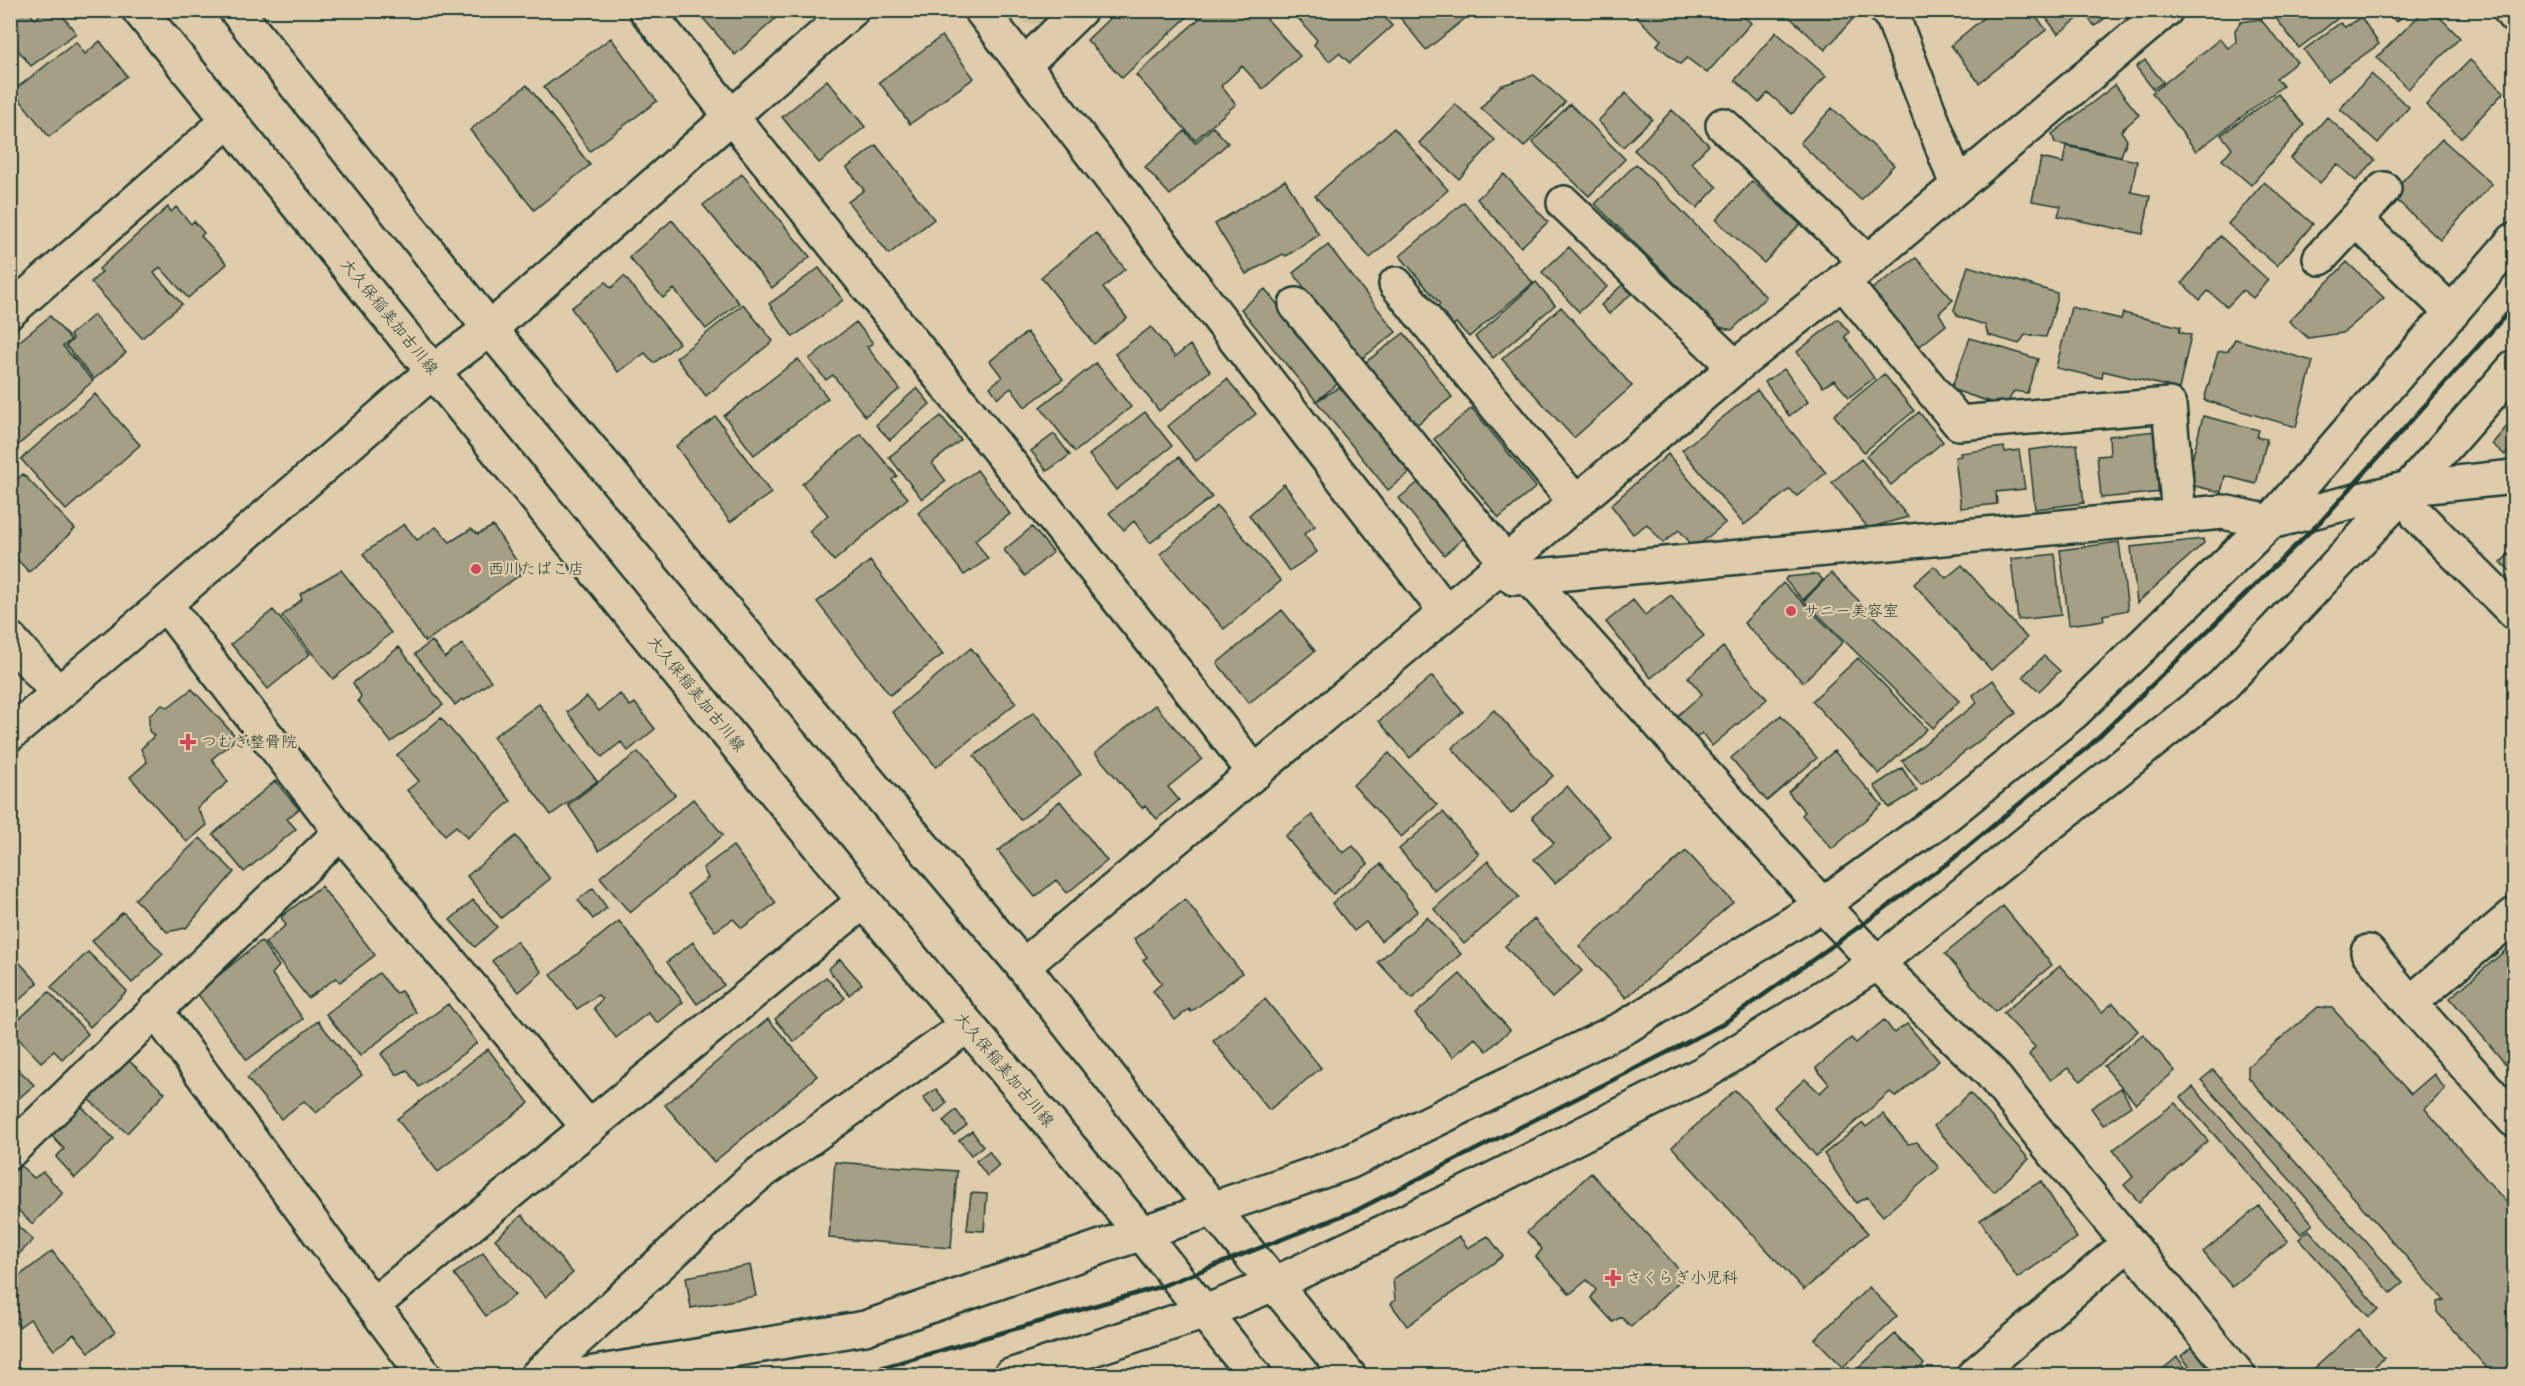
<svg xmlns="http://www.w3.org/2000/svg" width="2525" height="1386" viewBox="0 0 2525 1386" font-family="'Balsamiq Sans','Klee One',sans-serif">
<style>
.built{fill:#cdbe9f}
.building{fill:#a49f85;stroke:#1f3d34;stroke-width:1.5}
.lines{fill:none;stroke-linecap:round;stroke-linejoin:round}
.minor-casing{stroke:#1f3d34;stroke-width:38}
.major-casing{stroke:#1f3d34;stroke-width:38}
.minor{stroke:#dfccaa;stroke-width:33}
.major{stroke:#dfccaa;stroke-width:33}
.rail{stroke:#1f3d34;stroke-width:4.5}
.poi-dot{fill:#d1495b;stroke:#dfccaa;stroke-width:2}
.labels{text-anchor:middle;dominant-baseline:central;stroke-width:4.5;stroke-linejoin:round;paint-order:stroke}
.street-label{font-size:16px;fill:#1f3d34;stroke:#dfccaa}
.poi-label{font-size:16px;fill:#1f3d34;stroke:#dfccaa;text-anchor:start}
</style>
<rect width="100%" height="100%" fill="#dfccaa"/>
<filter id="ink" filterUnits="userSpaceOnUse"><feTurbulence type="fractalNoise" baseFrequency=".0167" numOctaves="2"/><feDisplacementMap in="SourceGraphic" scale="12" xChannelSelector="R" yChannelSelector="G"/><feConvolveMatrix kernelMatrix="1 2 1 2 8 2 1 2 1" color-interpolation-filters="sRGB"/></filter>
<g filter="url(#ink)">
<path class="built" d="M1016 11H1062L1050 23 1026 24Z"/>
<path class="building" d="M19 10H27L35 19 45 10H58L76 33 31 66 14 45 10 48V18Z
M709 10H785L735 55 702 17Z
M1118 10H1179L1186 18 1122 78 1087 40Z
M1209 10H1259L1300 56 1263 89 1242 66 1221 86 1236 104 1195 140 1136 75Z
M1291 10H1378L1392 26 1350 63 1339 53 1329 61 1314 45 1317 40Z
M1394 10H1461L1467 17 1426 50Z
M1629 10H1738L1751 23 1707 73 1687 58 1680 64 1657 45 1661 40Z
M1782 10H1857L1859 12 1825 50Z
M1993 10H2032L2046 30 1979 83 1951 45Z
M2040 10H2107L2110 14 2095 26 2084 14 2058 34Z
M2273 10H2332L2337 19 2299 48 2271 12Z
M2387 10H2410L2396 22Z
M2425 10H2433L2460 38 2408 89 2377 57Z
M2361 17 2379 44 2327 81 2304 50 2340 23 2345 27Z
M2260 19 2297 62 2276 78 2283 86 2196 151 2152 93 2220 39 2228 48 2236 42 2235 30 2241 22Z
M1776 32 1826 76 1792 114 1768 93 1759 103 1735 80Z
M942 36 974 78 910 124 879 82Z
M611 38 657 101 590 151 544 87Z
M100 41 127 76 49 137 13 91 76 42 85 54Z
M2145 60 2163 82 2153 89 2136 67Z
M2470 60 2504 92 2461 138 2426 105Z
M2371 74 2409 107 2378 143 2340 109Z
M1534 75 1565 102 1524 147 1481 108 1500 86Z
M827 80 865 127 819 163 782 117Z
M527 85 590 165 534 210 470 130Z
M2115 85 2139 115 2121 131 2127 140 2121 156 2055 143 2052 134Z
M1626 93 1652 119 1623 147 1598 121Z
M2278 94 2304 125 2251 185 2222 160 2232 148 2221 135Z
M1455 104 1495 140 1459 179 1419 143Z
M1570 104 1625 159 1589 196 1532 142Z
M1832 108 1894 165 1861 200 1800 143Z
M1672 110 1709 145 1691 163 1717 187 1697 208 1634 150Z
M2327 117 2375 160 2356 181 2337 164 2320 183 2291 158Z
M1213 127 1228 143 1170 195 1145 167 1185 131 1195 143Z
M1394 128 1448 190 1370 258 1315 196Z
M2442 139 2492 184 2440 240 2390 194Z
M876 145 934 219 889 254 848 202 864 190 847 168Z
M2066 146 2137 161 2131 192 2150 196 2143 234 2058 216 2061 206 2032 201 2041 158 2063 163Z
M1636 164 1766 297 1732 330 1719 327 1595 204Z
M742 174 810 257 772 288 703 205Z
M1504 174 1548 222 1521 247 1477 199Z
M1285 180 1319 235 1286 256 1283 254 1246 274 1215 224Z
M1752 181 1800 224 1764 263 1716 220Z
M2264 182 2313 224 2277 266 2228 224Z
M1464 202 1533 283 1469 337 1456 323 1452 326 1436 308 1440 304 1400 256Z
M168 207 171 212 176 207 191 224 194 221 204 233 201 236 227 264 188 298 160 267 154 273 182 304 142 338 91 282 102 272 99 269Z
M672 220 739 303 706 329 674 289 663 298 629 257Z
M1096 233 1125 269 1103 288 1127 318 1094 344 1041 277Z
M2220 236 2268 280 2253 298 2243 290 2227 307 2208 291 2200 300 2182 283Z
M1328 245 1396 332 1360 360 1293 273Z
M1569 247 1607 287 1579 312 1542 272Z
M1916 258 1953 300 1939 313 1946 325 1920 346 1910 342 1869 291Z
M2347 262 2384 298 2343 333 2308 338 2289 321Z
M1968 266 2057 293V301L2046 337 2025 335 2019 344 1988 335 1985 325 1958 316 1954 310Z
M819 268 843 300 793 337 769 304Z
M624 276 679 343 654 363 645 353 618 372 571 308 606 282 611 288Z
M1536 282 1555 305 1493 358 1475 337Z
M1623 284 1631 294 1609 314 1601 305Z
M1265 289 1340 382 1316 401 1241 309Z
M743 304 773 341 706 396 676 358Z
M1561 307 1632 386 1574 438 1502 359Z
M2071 307 2121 319 2123 313 2181 327 2179 332 2191 335 2179 389 2103 371 2102 378 2056 368Z
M94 315 126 353 94 379 66 346 73 339 70 335Z
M50 316 71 340 63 346 93 381 10 452V349Z
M1838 319 1849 332 1845 337 1874 378 1849 397 1834 380 1823 387 1797 352Z
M856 322 873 343 867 347 900 389 865 416 833 375 826 380 809 359Z
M1151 327 1175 357 1190 345 1210 371 1159 411 1115 354Z
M1027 332 1063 379 1025 407 1011 388 998 398 990 387 1002 377 990 361Z
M1404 333 1452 397 1415 426 1366 362Z
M1970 338 2038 359 2027 393 2014 391 2005 407 1951 389Z
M2235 339 2313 361 2296 427 2204 400 2218 352 2228 351Z
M798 359 828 398 754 455 724 416Z
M1096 363 1131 407 1075 452 1040 407Z
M1784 369 1808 402 1789 416 1765 382Z
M1884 374 1914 411 1864 452 1834 415Z
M1227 379 1256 414 1196 461 1168 426Z
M1345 384 1413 470 1388 490 1316 401Z
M917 388 930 404 890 440 876 425Z
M1757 390 1826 473 1797 496 1790 489 1744 525 1682 450Z
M95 394 140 445 66 510 21 459Z
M1472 408 1536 487 1499 518 1434 439Z
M1145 412 1172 446 1116 490 1089 455Z
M1919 412 1943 442 1891 485 1866 456Z
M941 416 961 440 932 463 946 481 922 499 889 457Z
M2203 416 2259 430 2257 437 2267 439 2256 484 2225 476 2221 492 2190 485 2194 470 2190 468Z
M716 417 771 493 730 522 676 446Z
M2514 418V444L2505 455 2492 444Z
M2156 431 2162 492 2101 498 2097 456 2110 455 2109 436Z
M861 434 897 476 892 480 908 498 834 561 809 531 828 515 802 484Z
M1054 434 1070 455 1047 471 1031 451Z
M2077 444 2084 503 2035 509 2029 450Z
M2004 447 2005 452 2019 450 2025 489 1996 492 1997 504 1961 508 1955 457 1961 456 1960 453Z
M1668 454 1725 523 1695 548 1679 530 1663 543 1647 524 1633 534 1611 505Z
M1179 457 1212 497 1150 543 1134 521 1124 530 1109 513Z
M1861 459 1908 517 1868 528 1832 482Z
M977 470 1010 514 975 540 988 559 964 575 918 513Z
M23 474 75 529 29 572 10 552V486Z
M1426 476 1471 532 1444 555 1399 498Z
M1284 484 1315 526 1304 534 1317 552 1289 571 1249 515Z
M1217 506 1281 581 1224 629 1160 554Z
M404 524 417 540 436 527 450 542 471 529 478 534 493 526 524 572 425 642 363 554Z
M1032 527 1053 552 1025 576 1004 550Z
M2203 539 2204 543 2137 603 2131 547Z
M2119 542 2128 610 2103 615 2104 620 2069 625 2060 550Z
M2514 549V575L2501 562Z
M2055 554 2061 615 2018 620 2011 559Z
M870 561 943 654 890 695 817 602Z
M1962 565 2027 638 1991 670 1914 584 1934 566 1946 578Z
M341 570 391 633 333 679 282 616 302 599 300 594Z
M1831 573 1959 701 1933 728 1804 601Z
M1817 574 1823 580 1803 600 1785 580 1787 577Z
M1783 583 1843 642 1803 682 1744 623Z
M1671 595 1704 636 1651 678 1606 622 1633 600 1645 615Z
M273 610 310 654 268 689 231 644Z
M1282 610 1315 651 1249 703 1217 663Z
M432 641 445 658 462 644 491 681 464 701 462 699 455 705 415 654Z
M399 647 443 705 391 742 358 701 361 696 353 683Z
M1723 647 1767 699 1712 746 1702 733 1695 739 1676 717 1702 694 1688 677Z
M971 648 1016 703 936 767 892 712Z
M2044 656 2060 671 2039 691 2023 676Z
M1858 658 1927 729 1879 774 1812 701Z
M1432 676 1463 712 1410 758 1379 721Z
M1993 680 2016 713 1921 785 1902 761 1977 703 1973 695Z
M192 689 237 738 212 759 228 782 197 808 207 825 187 842 130 777 147 762 141 749 154 736 149 731V716L162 705 168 707Z
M620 694 630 706 635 703 655 729 628 751 621 742 602 757 567 712 587 697 599 711Z
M539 704 597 781 551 815 493 737Z
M1155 705 1202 759 1168 787 1179 800 1157 819 1145 806 1142 808 1095 753Z
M1494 710 1553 776 1511 814 1452 748Z
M1034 712 1081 774 1020 820 974 756Z
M1781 715 1817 758 1767 801 1731 758Z
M441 718 511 801 467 838 456 826 445 835 407 790 419 781 397 755Z
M1834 751 1882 805 1832 849 1802 815 1805 812 1788 792Z
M638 752 675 795 599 851 568 805Z
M1389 753 1437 805 1401 837 1353 785Z
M1902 768 1917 791 1889 808 1874 786Z
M275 781 299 809 287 819 296 829 244 872 213 834Z
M1567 786 1611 837 1555 883 1534 859 1554 843 1532 817Z
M693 799 723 835 630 913 600 877Z
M1060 801 1107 861 1067 893 1056 880 1035 897 998 851Z
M1443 812 1479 854 1435 891 1399 849Z
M1312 815 1343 853 1353 846 1368 864 1333 894 1285 836Z
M516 836 550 879 501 918 467 876Z
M200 838 234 872 186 928 167 932 135 899Z
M733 846 776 903 742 928 733 919 715 931 688 894 708 878 703 868Z
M1686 851 1733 902 1626 998 1579 946Z
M1488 861 1519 897 1464 944 1434 909Z
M1381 864 1418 911 1381 941 1366 922 1354 931 1332 903Z
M321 886 375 955 340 982 336 978 308 998 265 943 286 925 281 917Z
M593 888 607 908 593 919 578 900Z
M1185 899 1242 973 1191 1012 1189 1009 1175 1020 1153 991 1162 983 1143 960 1147 957 1134 939Z
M473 900 497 927 475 947 450 920Z
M2003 906 2052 965 1995 1012 1945 954Z
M123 912 163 954 132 983 92 941Z
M1427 917 1461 954 1412 999 1378 962Z
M1534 919 1582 971 1552 998 1505 946Z
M619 921 683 1002 658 1023 648 1013 616 1038 594 1008 602 999 598 995 577 1009 551 975Z
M261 941 279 966 272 974 303 1019 247 1060 197 993Z
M516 941 542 972 519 992 492 961Z
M693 942 724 985 697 1004 667 962Z
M2514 943V1074L2450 998Z
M10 952 38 983 16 1003 10 997Z
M88 952 127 991 90 1027 51 987Z
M840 959 862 984 849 995 828 969Z
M2060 966 2102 1012 2113 1003 2138 1031 2081 1081 2068 1068 2051 1080 2029 1055 2035 1047 2003 1013Z
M379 973 396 993 401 991 416 1012 360 1056 326 1014Z
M1460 974 1510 1030 1487 1051 1475 1038 1453 1057 1415 1014Z
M826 977 845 998 794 1042 775 1019Z
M49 992 88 1034 62 1059 54 1051 41 1062 10 1030V1027Z
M1265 999 1321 1068 1269 1110 1213 1041Z
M448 1004 477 1043 419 1087 407 1070 397 1075 381 1054Z
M2318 1007 2332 1008 2411 1094 2434 1074 2445 1089 2425 1109 2514 1211V1376H2482L2487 1368 2437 1312V1302L2444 1300 2248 1077V1066Z
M768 1019 817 1076 714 1162 665 1105Z
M1884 1020 1894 1033 1907 1024 1939 1061 1896 1097 1890 1092 1816 1156 1774 1107 1805 1079 1820 1093 1829 1084 1816 1068 1851 1038 1856 1043Z
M318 1021 362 1075 316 1113 304 1101 281 1119 247 1078Z
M2143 1034 2175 1071 2136 1104 2104 1066Z
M488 1049 529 1103 438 1172 397 1119Z
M127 1059 165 1093 127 1133 89 1100Z
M10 1061 34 1085 10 1106Z
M2213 1070 2403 1283 2391 1293 2201 1080Z
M2193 1087 2313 1224 2301 1234 2181 1097Z
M2121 1088 2131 1106 2103 1125 2091 1108Z
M936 1089 947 1103 935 1113 923 1098Z
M1735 1090 1868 1233 1804 1290 1672 1147Z
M1970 1093 2029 1159 1994 1192 1934 1126Z
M2175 1103 2208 1141 2139 1202 2124 1185 2133 1177 2113 1150Z
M80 1105 114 1139 75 1178 56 1157 64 1149 51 1135Z
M956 1110 967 1125 954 1135 943 1121Z
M1883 1114 1908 1144 1917 1142 1939 1168 1883 1216 1867 1197 1856 1203 1824 1154 1863 1123 1866 1127Z
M972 1131 983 1146 971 1155 959 1140Z
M989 1151 999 1166 987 1176 976 1161Z
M835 1162 957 1171 951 1248 829 1238Z
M21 1166 34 1178 43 1172 63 1193 32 1224 10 1202V1175Z
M1591 1173 1685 1276 1631 1327 1621 1317 1613 1322 1591 1298 1596 1290 1587 1280 1570 1294 1536 1257 1542 1249 1527 1232Z
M2041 1181 2077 1238 2017 1278 1980 1220Z
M971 1193 987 1194 984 1231 967 1230Z
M2259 1206 2288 1241 2232 1287 2203 1252Z
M522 1215 573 1273 546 1297 495 1239Z
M10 1219 33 1240 10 1263Z
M2309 1230 2379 1309 2369 1317 2299 1239Z
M1459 1236 1468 1248 1488 1236 1503 1256 1407 1326 1391 1304 1395 1300 1393 1279Z
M52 1251 115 1332 89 1352 74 1334 54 1350 30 1319 19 1327 10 1315V1283Z
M483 1253 515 1295 486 1316 454 1274Z
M750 1265 756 1296 691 1308 686 1277Z
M1869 1287 1897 1316 1843 1367 1815 1339Z
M2358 1329 2384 1358 2364 1376H2306Z
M1895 1334 1924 1364 1921 1367 1929 1376H1850Z
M2194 1345 2220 1376H2197L2181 1356Z
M2177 1357 2192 1376H2155Z"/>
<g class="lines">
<defs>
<path id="minor" d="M646 10 1148 636 1255 773
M981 10 1446 612
M1886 10 1893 18 1957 185
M2510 10 2514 16
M1024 65 1080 10
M1723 125 1867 262
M1564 203 1735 367
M2356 220 2452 313
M2320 258 2384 189
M1842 281 1959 423 2169 405 2179 516
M1396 284 1576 503
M1296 305 1506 562
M10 311 229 120
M2418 516 2514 612
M1514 578 2223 512 2270 522 2409 488 2514 477
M1529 578 1822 905 1877 963 1991 1073 2056 1155 2239 1376
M165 604 341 832 589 1128
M10 639 58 693
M10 734 165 604 433 371 490 329 852 10
M2514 915 2410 1003 2514 1120
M2368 952 2410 1003
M1023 966 1486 579 1735 367 1867 262 2166 10
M155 1010 425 1376
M10 1151 341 832
M373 1305 864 901
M537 1376 755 1177 967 1026
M576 1376 865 1328 1349 1162 1627 1026 1822 905 1949 813 2073 713 2270 522 2514 240
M1010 1376 1205 1312 1274 1284 1462 1195 1704 1073 1877 963 2222 686 2409 488 2514 368
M1973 1376 2129 1243"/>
<path id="major" d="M139 10 864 901 1143 1235 1255 1376
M236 10 490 329 1023 966 1213 1209 1349 1376"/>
</defs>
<use href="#minor" class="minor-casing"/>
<use href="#major" class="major-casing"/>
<use href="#minor" class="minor"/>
<use href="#major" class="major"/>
<path class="rail" d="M845 1376 874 1370 1162 1286 1357 1210 1723 1024 1948 863 2089 746 2323 519 2514 306"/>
</g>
</g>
<g class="poi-dot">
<circle cx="476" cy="569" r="6"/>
<circle cx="1791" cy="611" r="6"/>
<path d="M185 733h6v6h6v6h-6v6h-6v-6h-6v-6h6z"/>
<path d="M1610 1269h6v6h6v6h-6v6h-6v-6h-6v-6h6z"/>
</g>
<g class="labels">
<g class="street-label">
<text transform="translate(389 317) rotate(51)">大久保稲美加古川線</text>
<text transform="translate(696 694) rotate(51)">大久保稲美加古川線</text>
<text transform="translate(1004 1070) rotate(50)">大久保稲美加古川線</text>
</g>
<g class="poi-label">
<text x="488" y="569">西川たばこ店</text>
<text x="1803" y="611">サニー美容室</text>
<text x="201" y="742">つむぎ整骨院</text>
<text x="1626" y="1278">さくらぎ小児科</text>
</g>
</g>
<rect width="2525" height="1386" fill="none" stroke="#dfccaa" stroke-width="36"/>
<rect x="18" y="18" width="2489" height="1350" fill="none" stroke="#1f3d34" stroke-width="2" filter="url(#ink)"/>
</svg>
